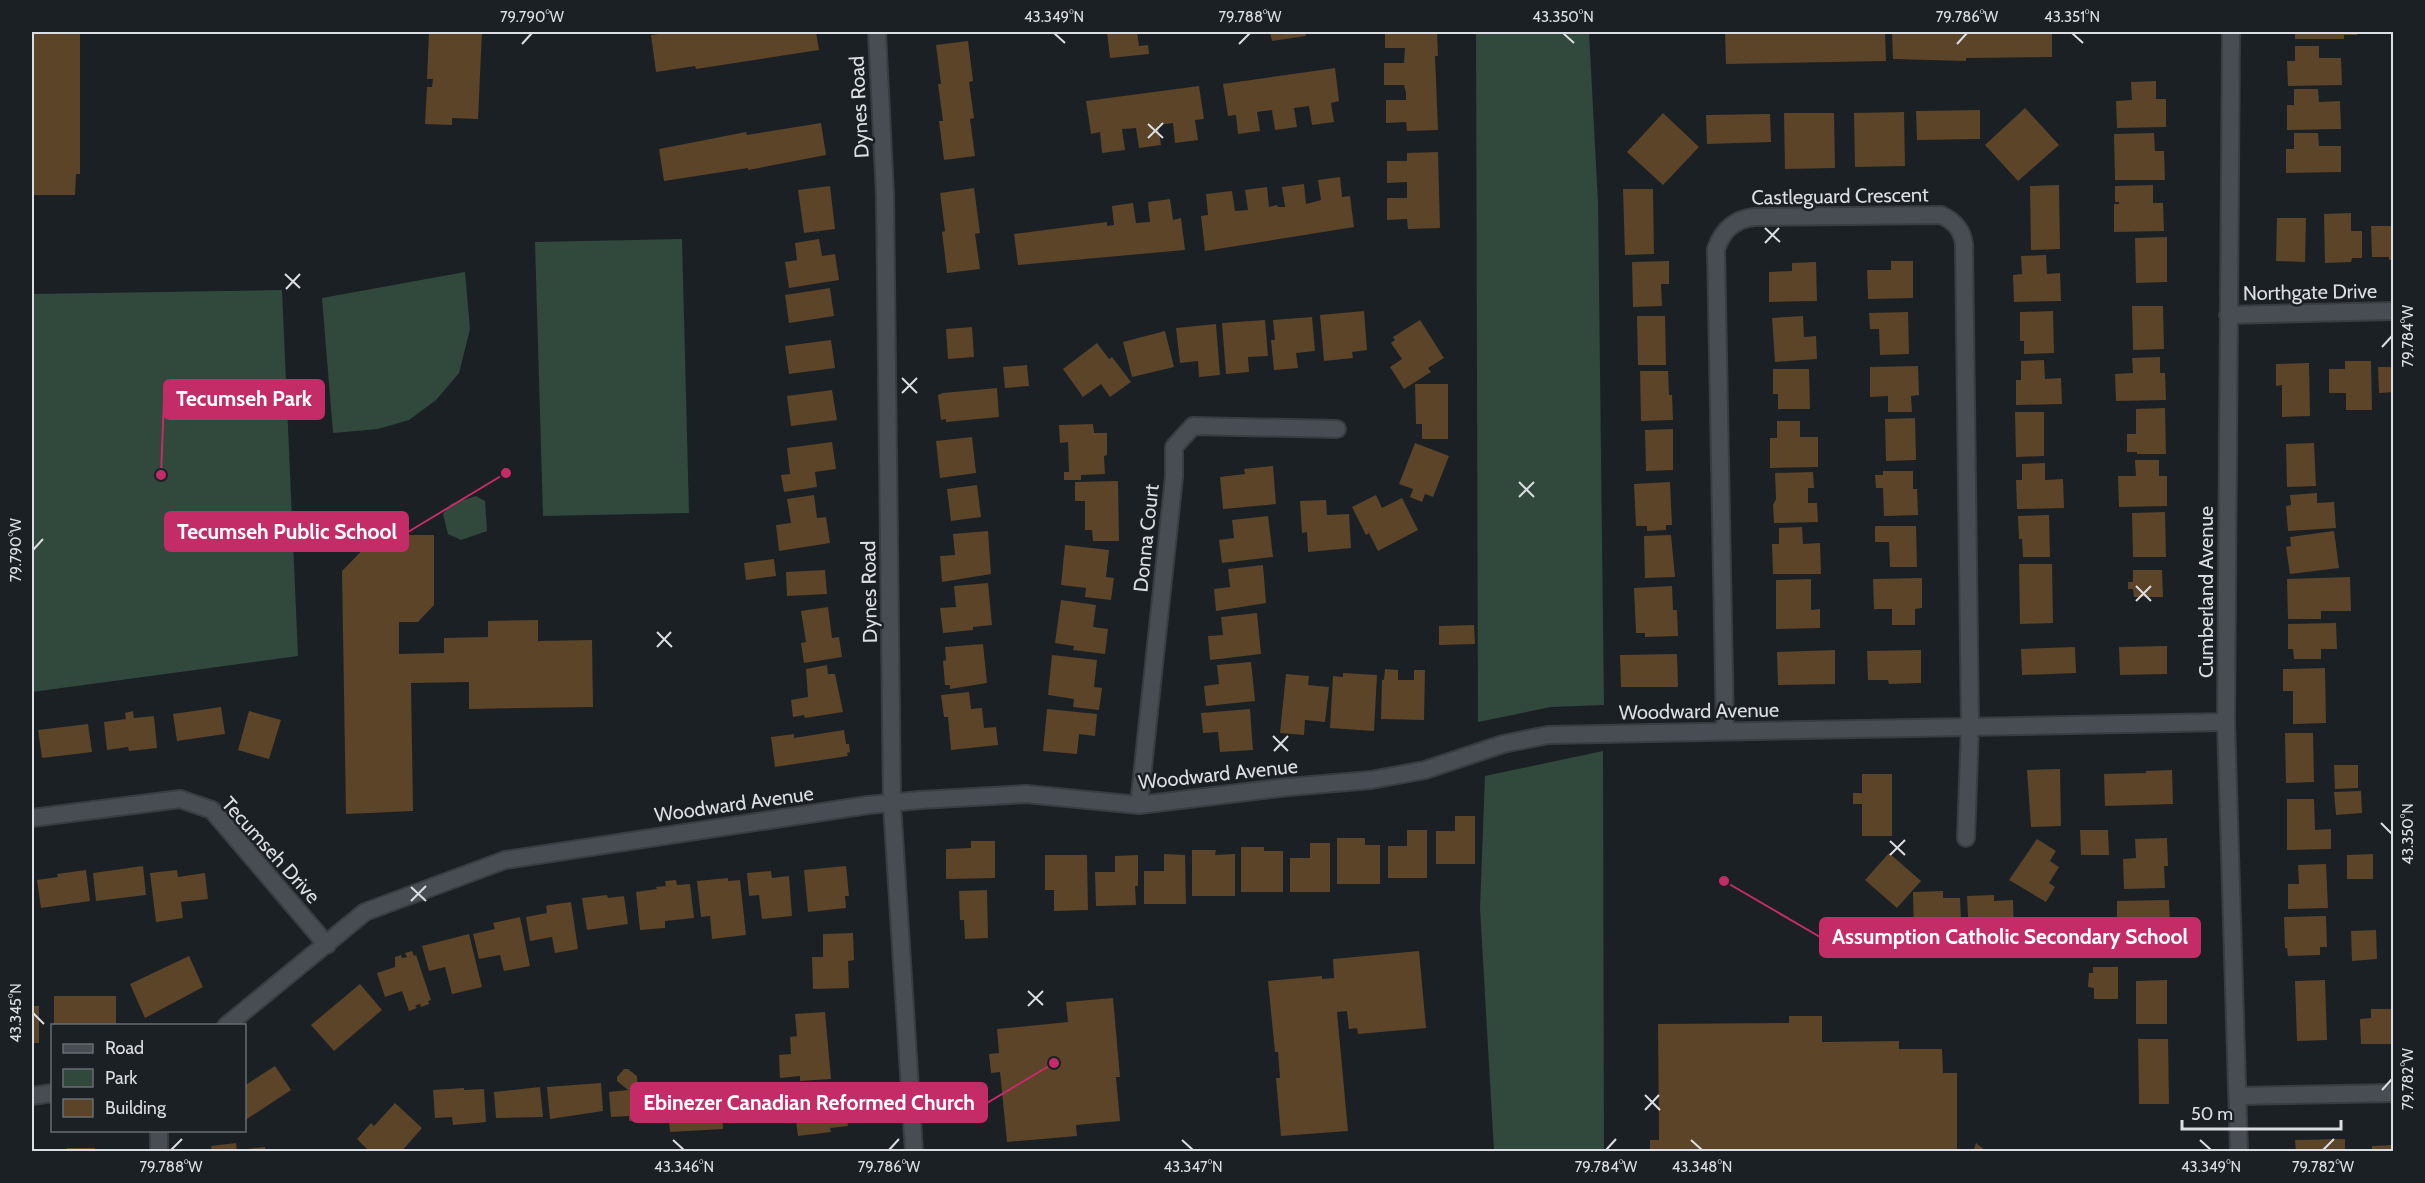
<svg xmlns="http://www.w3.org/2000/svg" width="2425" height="1183" viewBox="0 0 2425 1183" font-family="Cabin,sans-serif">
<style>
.green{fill:#31483c}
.building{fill:#5b4427}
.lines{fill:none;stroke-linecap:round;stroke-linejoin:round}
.minor-casing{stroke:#393d41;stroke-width:20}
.tertiary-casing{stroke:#393d41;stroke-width:20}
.minor{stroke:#484d53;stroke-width:16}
.tertiary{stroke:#484d53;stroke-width:16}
.ticks{fill:none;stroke:#dbdee2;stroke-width:2}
.labels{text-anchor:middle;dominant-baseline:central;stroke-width:5;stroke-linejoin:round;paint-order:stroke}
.street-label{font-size:20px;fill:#dbdee2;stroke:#1b2025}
.leader{fill:none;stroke:#c42c68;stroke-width:2}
.callout-dot{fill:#c42c68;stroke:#1b2025;stroke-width:2}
.callout{fill:#c42c68;stroke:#c42c68;stroke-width:2}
.callout-label{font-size:21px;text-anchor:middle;font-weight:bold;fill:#fff}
.neatline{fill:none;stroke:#dbdee2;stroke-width:2}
.ticks-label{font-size:15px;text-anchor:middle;fill:#dbdee2}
</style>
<rect width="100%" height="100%" fill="#1b2025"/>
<path class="green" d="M1476 32H1589L1598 203 1604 705 1551 707 1478 722Z
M682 239 689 513 543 516 535 242Z
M465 272 470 329 459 373 436 400 409 420 378 429 333 433 322 298Z
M282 290 298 656 32 692V294Z
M476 496 485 501 487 531 461 540 448 534 443 514 451 504Z
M1603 751 1604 1151H1494L1480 908 1485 776Z"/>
<path class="building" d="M32 32H80V174H76L75 195H32Z
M429 32H482L478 119 452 118V125L425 124 427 87H432L433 79H427Z
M678 32H816L819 50 696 69 695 66 656 72 651 35Z
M1107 32H1137L1139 46 1148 45 1149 54 1110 58Z
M1270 32H1305L1306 36 1272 41Z
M1385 32H1437L1438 56H1435L1438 130 1407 131 1406 122 1386 123V100H1406V93L1404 85H1384V63H1404L1405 48H1385Z
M1725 32H1885L1886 61 1726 64Z
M1892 32H2052V57L1966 58V61L1893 59Z
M2295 32H2357V35H2344V39H2295Z
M968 41 973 81 969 82 974 118 970 119 975 156 944 160 939 121H943L938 84H941L936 45Z
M2295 46H2319V58H2341L2342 85 2288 86 2287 61H2295Z
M1335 68 1339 101 1331 103 1334 122 1312 125 1309 106 1294 108 1297 127 1275 130 1272 110 1257 112 1260 131 1238 134 1236 115 1228 116 1223 84Z
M2156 81V99H2166V127L2117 128 2116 101 2132 100 2131 82Z
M1199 86 1204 119 1195 120 1198 140 1175 143 1173 123 1158 125 1161 145 1139 148 1136 128 1122 129 1125 150 1102 153 1100 132 1091 134 1086 101Z
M2294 89H2318L2319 102 2340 101 2341 129 2287 130V105H2294Z
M2025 108 2059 145 2018 181 1985 145Z
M1980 110V139L1917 140 1916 111Z
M1904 112 1905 166 1855 167 1854 113Z
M1663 113 1699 147 1663 185 1627 152Z
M1784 113H1834L1835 168 1785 169Z
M1770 114 1771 142 1707 144 1706 115Z
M821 123 826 155 748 170V168L664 181 659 149 746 132 747 135Z
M2154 133 2155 151H2164L2165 180H2115L2114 134Z
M2294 133H2318L2319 146H2341V172L2286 173V149H2294Z
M1438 152 1440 228 1408 229 1407 219 1387 220V198H1407V182L1387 183V161H1407V153Z
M1340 177 1342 197 1350 196 1354 227 1205 251 1201 216 1208 215 1206 194 1232 191 1235 211 1248 210 1245 190 1267 187 1269 207 1277 205 1278 207H1285L1282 187 1304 184 1306 204 1321 200 1318 180Z
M2059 185 2060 249 2031 250 2030 186Z
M2153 185V203H2163L2164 231 2114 232V204H2119V202H2115V186Z
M830 186 835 229 804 233 798 190Z
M974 188 980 233 975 234 980 269 947 273 942 232 945 231 940 193Z
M1623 189H1653L1654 254 1625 255Z
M1170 199 1173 220 1181 218 1185 250 1018 265 1014 234 1107 222V226L1114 225 1112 206 1133 203 1136 223 1150 222 1148 202Z
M2351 213V231H2362V258H2352L2351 262 2325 263 2324 214Z
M2277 218H2306L2305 262 2276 261Z
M2371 226H2394V260H2389V257H2372Z
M2167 237V282L2136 283 2135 238Z
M819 239 822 256 835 254 839 280 789 288 785 262 797 260 795 243Z
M2046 255 2047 274 2060 273 2061 301 2014 302 2013 275 2022 274 2021 256Z
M1669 261V284H1661L1662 306 1633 307 1632 262Z
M1891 261H1913V298L1868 299 1867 270H1891Z
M1816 262 1817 301 1769 302V272L1792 271V263Z
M830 288 834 316 789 323 785 295Z
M2132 306H2163L2164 349 2133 350Z
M1364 311 1367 350 1352 352 1353 358 1324 361 1320 315Z
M2053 311 2054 353 2024 354V341H2020V312Z
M1908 312 1909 354 1880 355 1879 329H1870L1869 313Z
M1637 316H1665L1666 365H1638Z
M1803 316 1804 337 1816 336 1817 359 1775 362 1772 318Z
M1312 317 1315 351 1296 353 1298 368 1274 370 1271 340H1275L1273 320Z
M1265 320 1268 356 1248 357 1249 372 1226 374 1222 323Z
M1420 320 1444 358 1428 368 1431 372 1404 389 1390 367 1402 359 1391 343 1395 340 1393 337Z
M1216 324 1220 375 1199 377 1198 361 1180 363 1176 328Z
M972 327 974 357 948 359 946 329Z
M1165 331 1174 367 1132 377 1123 342Z
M831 340 835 368 789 374 785 346Z
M1097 343 1109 359 1112 357 1131 382 1110 397 1101 384 1083 397 1063 369Z
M2160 357V373H2165L2166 400 2116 401 2115 374 2133 373 2132 358Z
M2044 360 2045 379 2061 378 2062 404 2016 405V380H2021V361Z
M2345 361H2371L2372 410H2346V393H2329V369H2345Z
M2309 363 2310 416 2282 417V385L2276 386V364Z
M1027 365 1029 386 1005 388 1003 367Z
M1918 366 1919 395 1911 396 1912 412H1888V396L1870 397V367Z
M2378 367H2394V392L2379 393Z
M1773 369H1809L1810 409H1778V394H1773Z
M1640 371H1668L1669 395H1672L1673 420 1641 421Z
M1415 384H1448V439H1422V424H1416Z
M997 388 999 417 946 422V419L941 420 938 395 943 393Z
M832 390 837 420 791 426 787 396Z
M2165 408 2166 454H2137V452H2127V434H2136V409Z
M2015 412H2044V456L2016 457Z
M1915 418 1916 460 1886 461 1885 419Z
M1777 421H1800V437H1818V467L1770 468V438H1777Z
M1093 424 1094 433H1107V455L1104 456 1105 474 1081 475V480H1064V472H1069L1068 442 1060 443 1059 425Z
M1673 429V470L1646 471 1645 430Z
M972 437 976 473 940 478 936 441Z
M832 442 836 469 815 472 817 487 784 492 781 475 790 474 787 448Z
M1415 443 1449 456 1433 497 1425 494 1422 502 1410 497 1413 489 1399 484Z
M2314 443 2316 486 2287 487 2286 444Z
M2135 460H2159V476H2167V506L2119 507 2118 476H2136Z
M2045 463V480L2063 479 2064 508 2017 509 2016 480H2022V464Z
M1273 466 1276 504 1223 509 1220 477 1245 474 1244 469Z
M1883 471H1913V489H1917L1918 515 1884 516 1883 488H1876L1875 475H1883Z
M1813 472 1814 488H1808V503H1817L1818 522 1774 523 1773 505 1776 499 1775 473Z
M1118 481 1119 541H1093L1092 530H1085V501H1075V482Z
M1670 482 1672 525H1666V530L1647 531V526H1636L1634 484Z
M977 485 981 517 951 521 947 489Z
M2317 493V503L2334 502 2336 528 2288 531 2286 506 2291 505 2290 495Z
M814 495 817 518 826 517 830 543 779 551 776 525 791 523 787 499Z
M1376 495 1382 508 1402 498 1418 530 1378 551 1369 533 1366 535 1352 507Z
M1326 500 1327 515 1349 514 1351 548 1308 552 1307 532 1302 533 1300 501Z
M2165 512 2166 557H2133L2132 513Z
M2049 515 2050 557H2023L2022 539H2019L2018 516Z
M1268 516 1273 557 1222 563 1219 540 1234 538 1232 520Z
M1875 526H1916L1917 567H1890L1889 542H1875Z
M1802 527 1803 544 1820 543 1821 574H1773L1772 544H1779V528Z
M988 531 991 574 942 582 940 556 955 555 953 534Z
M2334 531 2339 568 2290 574 2286 547 2291 546 2290 537Z
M377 535H434V605L418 622H399V654L444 653V638L488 637V621L538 620V641L592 640 593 707 469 709V682L411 683 413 811 346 814 342 571Z
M1671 535 1675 577 1645 578 1644 536Z
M1065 545 1109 550 1106 577 1114 578 1111 600 1085 597 1086 588 1061 585Z
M774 559 776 576 746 580 744 563Z
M2019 564H2052L2053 623 2020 624Z
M1263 565 1266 603 1216 611 1214 589 1230 587 1228 569Z
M825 570 827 594 787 596 786 572Z
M2133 570H2162L2163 597H2134L2133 589H2128V582H2133Z
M2350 577 2351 611H2321V619H2288L2287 579Z
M1922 578V608L1915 609V625H1892V609H1874L1873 579Z
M1811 579V610L1820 609V628L1776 629V580Z
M988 583 992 625 973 627V630L943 633 940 608 956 607 954 586Z
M1672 586 1673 610H1677L1678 636 1645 637V633H1636L1634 588Z
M1061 600 1096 605 1093 627 1108 629 1105 654 1073 650 1074 646 1055 643Z
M828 607 832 638 839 637 842 657 804 663 801 643 806 642 801 611Z
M1257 613 1261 654 1210 660 1208 636 1223 635 1221 617Z
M2336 623 2337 649H2321V659H2294L2293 649H2288V624Z
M1474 625 1475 644 1439 645V626Z
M983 644 987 683 950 689V685H945L943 661 946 660 945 647Z
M2167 646V674L2120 675 2119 647Z
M2075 647 2076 673 2022 675 2021 649Z
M1835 650V684L1778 685 1777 652Z
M1921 650V683L1889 684 1888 680H1868L1867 651Z
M1677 654 1678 687H1621L1620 655Z
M1052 655 1097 660 1094 687 1102 688 1099 710 1073 707 1074 699 1048 695Z
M1251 662 1255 701 1206 706 1204 686 1219 684 1217 665Z
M827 665 828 674H835L843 712 805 718 804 715 793 717 791 700 808 697 806 669Z
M2325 668 2326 723 2293 724V691H2283V669Z
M1385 669 1398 670V680H1414V670H1425L1424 720 1381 719 1382 680H1384Z
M1343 673 1377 675 1374 731 1330 728 1333 676 1343 677Z
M1286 674 1309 676 1308 685 1329 687 1325 722 1305 720 1304 735 1280 733Z
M969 692 971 709 982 708 984 728 996 727 998 745 951 750 948 717H944L941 695Z
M221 707 225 734 177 741 173 714Z
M1047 709 1097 714 1095 736 1079 734 1077 754 1043 751Z
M1250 709 1253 750 1220 752 1218 732 1203 733 1201 713Z
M133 711 134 718 154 716 157 748 129 751 128 747 107 750 104 722 126 719 125 713Z
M249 711 281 720 269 759 238 750Z
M88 724 92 752 42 758 38 730Z
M844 730 846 744H849L850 752 847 753 848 756 775 767 771 737 794 734V738Z
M2285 733H2313L2314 782 2286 783Z
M2334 765H2358V788L2335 789Z
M2060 769 2061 826 2031 827 2027 770Z
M2172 770 2173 804 2105 806 2104 774 2146 773V771Z
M1862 774H1892V836H1862V804H1853V793H1862Z
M2361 791 2362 813 2336 815 2334 792Z
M2287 799H2314L2315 830 2331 829V849L2287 850Z
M1455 816H1475V864H1436V831H1455Z
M1407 830H1427V878H1388V846H1407Z
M2080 830H2108L2109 855H2081Z
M1337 838H1365V845H1380V884H1337Z
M2167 838 2168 866H2164L2165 888 2124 889 2123 859 2136 858 2135 839Z
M2037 839 2056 851 2050 861 2059 867 2049 883 2055 887 2046 902 2009 880Z
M971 841H995V878L946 879V849L971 848Z
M1310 843H1330V892H1290V858H1310Z
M1241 847H1264V851H1283V892H1241Z
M1192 850H1216L1215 855 1235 854V896H1192Z
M1889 853 1921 881 1897 908 1865 880Z
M1164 854 1185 855 1186 904H1144V871H1164Z
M2373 854V879H2347V855Z
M1045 855H1087L1088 910 1054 911V890H1045Z
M1138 855V886H1135L1136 905 1096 906 1095 872H1115V856Z
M2326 864 2328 908 2288 909V884H2299L2298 865Z
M143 866 146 895 96 901 93 873Z
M846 866 849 896H845L846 908 808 912 804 870Z
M86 870 90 901 41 908 37 880 58 877 57 874Z
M177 870 178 877 205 873 208 899 181 902 183 918 156 922 150 873Z
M771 871 772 878 789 876 792 916 762 919 759 895 749 896 747 873Z
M728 878V881L740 880 746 935 712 939 710 916 701 917 697 881Z
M676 880 677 885 690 884 694 918 665 921V928L640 930 636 892 657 889 656 887 666 886 665 881Z
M987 890 988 938 965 939 964 920H960L959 891Z
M1943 891V898H1960L1961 920 1944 921 1945 939 1914 940 1913 892Z
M607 895 608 898 624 896 628 924 587 930 582 898Z
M1994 895V901L2013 900 2014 936 1990 937V933L1969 934 1967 896Z
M2169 900 2170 926H2150V931H2154L2155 949 2109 950 2108 923 2117 922V901Z
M571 902 578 949 555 953 552 937 530 941 526 917 547 913 546 906 549 905Z
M2326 916 2327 947H2320V955L2288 956 2287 948H2285L2284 917Z
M520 917 530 966 504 971 500 955 479 959 473 934 495 929 493 923Z
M2376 930 2377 959 2352 961 2351 931Z
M853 933 854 960 848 961 849 988 813 989 812 957H823V934Z
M469 934 482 987 452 994 445 967 429 971 422 946Z
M412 951 414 956 416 955 431 1000 428 1001 429 1004 421 1007 420 1004 415 1006 417 1008 409 1011 402 991 385 997 377 973 395 967V957L401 955 402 958 407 957 405 953Z
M1419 951 1426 1028 1358 1034 1357 1028 1349 1029 1347 1011 1337 1012 1348 1131 1281 1136 1276 1078H1280L1278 1052H1275L1268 981 1322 976V979L1334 978 1333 959Z
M189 956 203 987 145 1018 130 984Z
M2093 967H2118V999H2094V988L2088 987 2089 973H2093Z
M2167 980V1024H2136V981Z
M2325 980 2327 1040 2297 1041 2295 981Z
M360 984 382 1010 334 1051 311 1025Z
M54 996H116V1026H54Z
M1113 998 1120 1077H1116L1120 1121 1076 1125 1077 1136 1007 1142 1000 1072 991 1073 989 1054 999 1053 997 1029 1068 1022 1066 1002Z
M32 1006H39V1043H32Z
M2371 1009H2394V1044H2361L2360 1019 2371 1018Z
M825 1012 831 1079 800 1081V1076L780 1078 779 1055 791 1054 790 1037 797 1036 795 1014Z
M1789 1016H1822V1042L1899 1041V1049H1942L1943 1073H1957V1152H1650V1140H1659L1658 1024 1789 1023Z
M2138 1039H2168L2169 1104H2139Z
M275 1066 291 1090 244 1121V1086Z
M624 1069H628L637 1076 638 1090 658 1089 660 1119 629 1121V1116L611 1117 609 1092 628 1090 617 1081V1077Z
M601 1083 603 1111 550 1119 547 1087Z
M701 1085V1097L721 1096 723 1129 670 1132 666 1088Z
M540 1087 543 1117 496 1118 494 1092Z
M464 1088V1090L484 1089 486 1122 453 1125 452 1117 435 1118 433 1090Z
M845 1100 848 1126 830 1128 831 1132 798 1136 794 1106Z
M395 1103 422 1128 401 1152H370L357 1139 371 1123 374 1126Z
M2345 1139V1152H2296L2295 1140Z
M236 1143 237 1152H212L211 1146Z
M1976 1143 1987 1152H1973Z
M2394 1145V1152H2372V1146Z
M265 1147 266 1152H237V1150Z
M67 1148H95V1152H67Z"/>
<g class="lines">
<defs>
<path id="minor" d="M877 32 885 195 892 804 914 1152
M2228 315 2394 311
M1725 731 1716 249C1723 229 1735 219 1755 217L1941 215C1954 221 1962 229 1964 244L1970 726 1966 838
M1139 805 1174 477V447L1193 426 1337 429
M32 818 180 799 212 810 327 945
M226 1026 365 912 505 860 868 805 920 800 1026 794 1139 805 1288 787 1371 780 1425 770 1503 744 1548 735 2226 722
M32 1096 52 1093
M2238 1096 2394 1093
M159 1152V1130"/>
<path id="tertiary" d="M2231 32 2226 722 2239 1152"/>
</defs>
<use href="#minor" class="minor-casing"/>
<use href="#tertiary" class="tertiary-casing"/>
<use href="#minor" class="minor"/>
<use href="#tertiary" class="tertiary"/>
</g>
<path class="ticks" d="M1054 33 1065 43M1563 33 1574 43M2072 33 2083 43M522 44 532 33M1239 44 1250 33M1957 44 1967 33M1148 124 1163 138M1148 138 1163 123M1765 228 1780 242M1765 243 1779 228M285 274 300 288M286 289 300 274M2382 347 2392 336M902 378 917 393M902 393 917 378M1519 482 1534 497M1519 497 1534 482M33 550 43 539M2136 586 2151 601M2136 601 2151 586M657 632 672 647M657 647 671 632M1273 736 1288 751M1274 751 1288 736M2381 823 2392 834M1890 841 1905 855M1890 855 1905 840M411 887 426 901M411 901 426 886M1028 991 1043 1005M1028 1006 1043 991M33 1013 44 1024M2382 1090 2392 1079M1645 1095 1660 1110M1645 1110 1659 1095M673 1140 684 1150M1182 1140 1193 1150M1691 1140 1702 1150M2200 1140 2211 1150M171 1150 182 1139M889 1150 899 1139M1606 1150 1616 1139M2323 1150 2334 1139"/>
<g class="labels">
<g class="street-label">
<text transform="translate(859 107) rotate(-93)">Dynes Road</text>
<text transform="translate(1840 196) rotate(-1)">Castleguard Crescent</text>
<text transform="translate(2310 292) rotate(-1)">Northgate Drive</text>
<text transform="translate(1146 538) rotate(-84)">Donna Court</text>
<text transform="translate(869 592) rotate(-91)">Dynes Road</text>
<text transform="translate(2206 592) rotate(-90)">Cumberland Avenue</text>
<text transform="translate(1699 711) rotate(-1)">Woodward Avenue</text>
<text transform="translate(1218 774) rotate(-6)">Woodward Avenue</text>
<text transform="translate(734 804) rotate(-8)">Woodward Avenue</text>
<text transform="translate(271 850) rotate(48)">Tecumseh Drive</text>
</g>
</g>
<path class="leader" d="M161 475L164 399M506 473L408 532M1724 881L1820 937M1054 1063L987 1103"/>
<g class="callout-dot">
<circle cx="161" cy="475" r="6"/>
<circle cx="506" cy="473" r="6"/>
<circle cx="1724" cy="881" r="6"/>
<circle cx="1054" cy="1063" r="6"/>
</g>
<g class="callout">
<rect x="164" y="380" width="160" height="39" rx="6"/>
<rect x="165" y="512" width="243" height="39" rx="6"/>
<rect x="1820" y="918" width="380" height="39" rx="6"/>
<rect x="631" y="1083" width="356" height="39" rx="6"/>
</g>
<g class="callout-label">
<text x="244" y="406">Tecumseh Park</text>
<text x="287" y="539">Tecumseh Public School</text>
<text x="2010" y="944">Assumption Catholic Secondary School</text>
<text x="809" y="1110">Ebinezer Canadian Reformed Church</text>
</g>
<rect width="2425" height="1183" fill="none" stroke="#1b2025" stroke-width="66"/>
<rect x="51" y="1024" width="195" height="108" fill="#1b2025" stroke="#686c71" stroke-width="1.5"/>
<rect x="63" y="1044" width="30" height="9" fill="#484d53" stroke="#686c71" stroke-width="1.5"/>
<text x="105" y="1054" font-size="18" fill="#dbdee2">Road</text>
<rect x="63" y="1069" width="30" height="18" fill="#31483c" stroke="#686c71" stroke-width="1.5"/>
<text x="105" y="1084" font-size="18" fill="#dbdee2">Park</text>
<rect x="63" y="1099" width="30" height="18" fill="#5b4427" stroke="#686c71" stroke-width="1.5"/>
<text x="105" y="1114" font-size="18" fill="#dbdee2">Building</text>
<path d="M2182 1120v9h159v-9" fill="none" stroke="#dbdee2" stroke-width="3"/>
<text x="2191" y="1120" font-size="18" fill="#dbdee2" stroke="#1b2025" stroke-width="4.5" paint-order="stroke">50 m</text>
<rect x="33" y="33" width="2359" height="1117" class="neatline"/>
<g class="ticks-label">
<text x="532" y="22">79.790°W</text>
<text x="1054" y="22">43.349°N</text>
<text x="1250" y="22">79.788°W</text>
<text x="1563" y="22">43.350°N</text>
<text x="1967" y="22">79.786°W</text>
<text x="2072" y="22">43.351°N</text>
<text transform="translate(2408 336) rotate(-90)" y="5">79.784°W</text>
<text transform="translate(16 550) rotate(-90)" y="5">79.790°W</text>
<text transform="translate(2408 834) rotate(-90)" y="5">43.350°N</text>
<text transform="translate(16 1013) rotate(-90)" y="5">43.345°N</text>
<text transform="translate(2408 1079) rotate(-90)" y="5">79.782°W</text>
<text x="171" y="1172">79.788°W</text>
<text x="684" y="1172">43.346°N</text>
<text x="889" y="1172">79.786°W</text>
<text x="1193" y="1172">43.347°N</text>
<text x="1606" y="1172">79.784°W</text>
<text x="1702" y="1172">43.348°N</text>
<text x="2211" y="1172">43.349°N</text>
<text x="2323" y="1172">79.782°W</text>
</g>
</svg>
